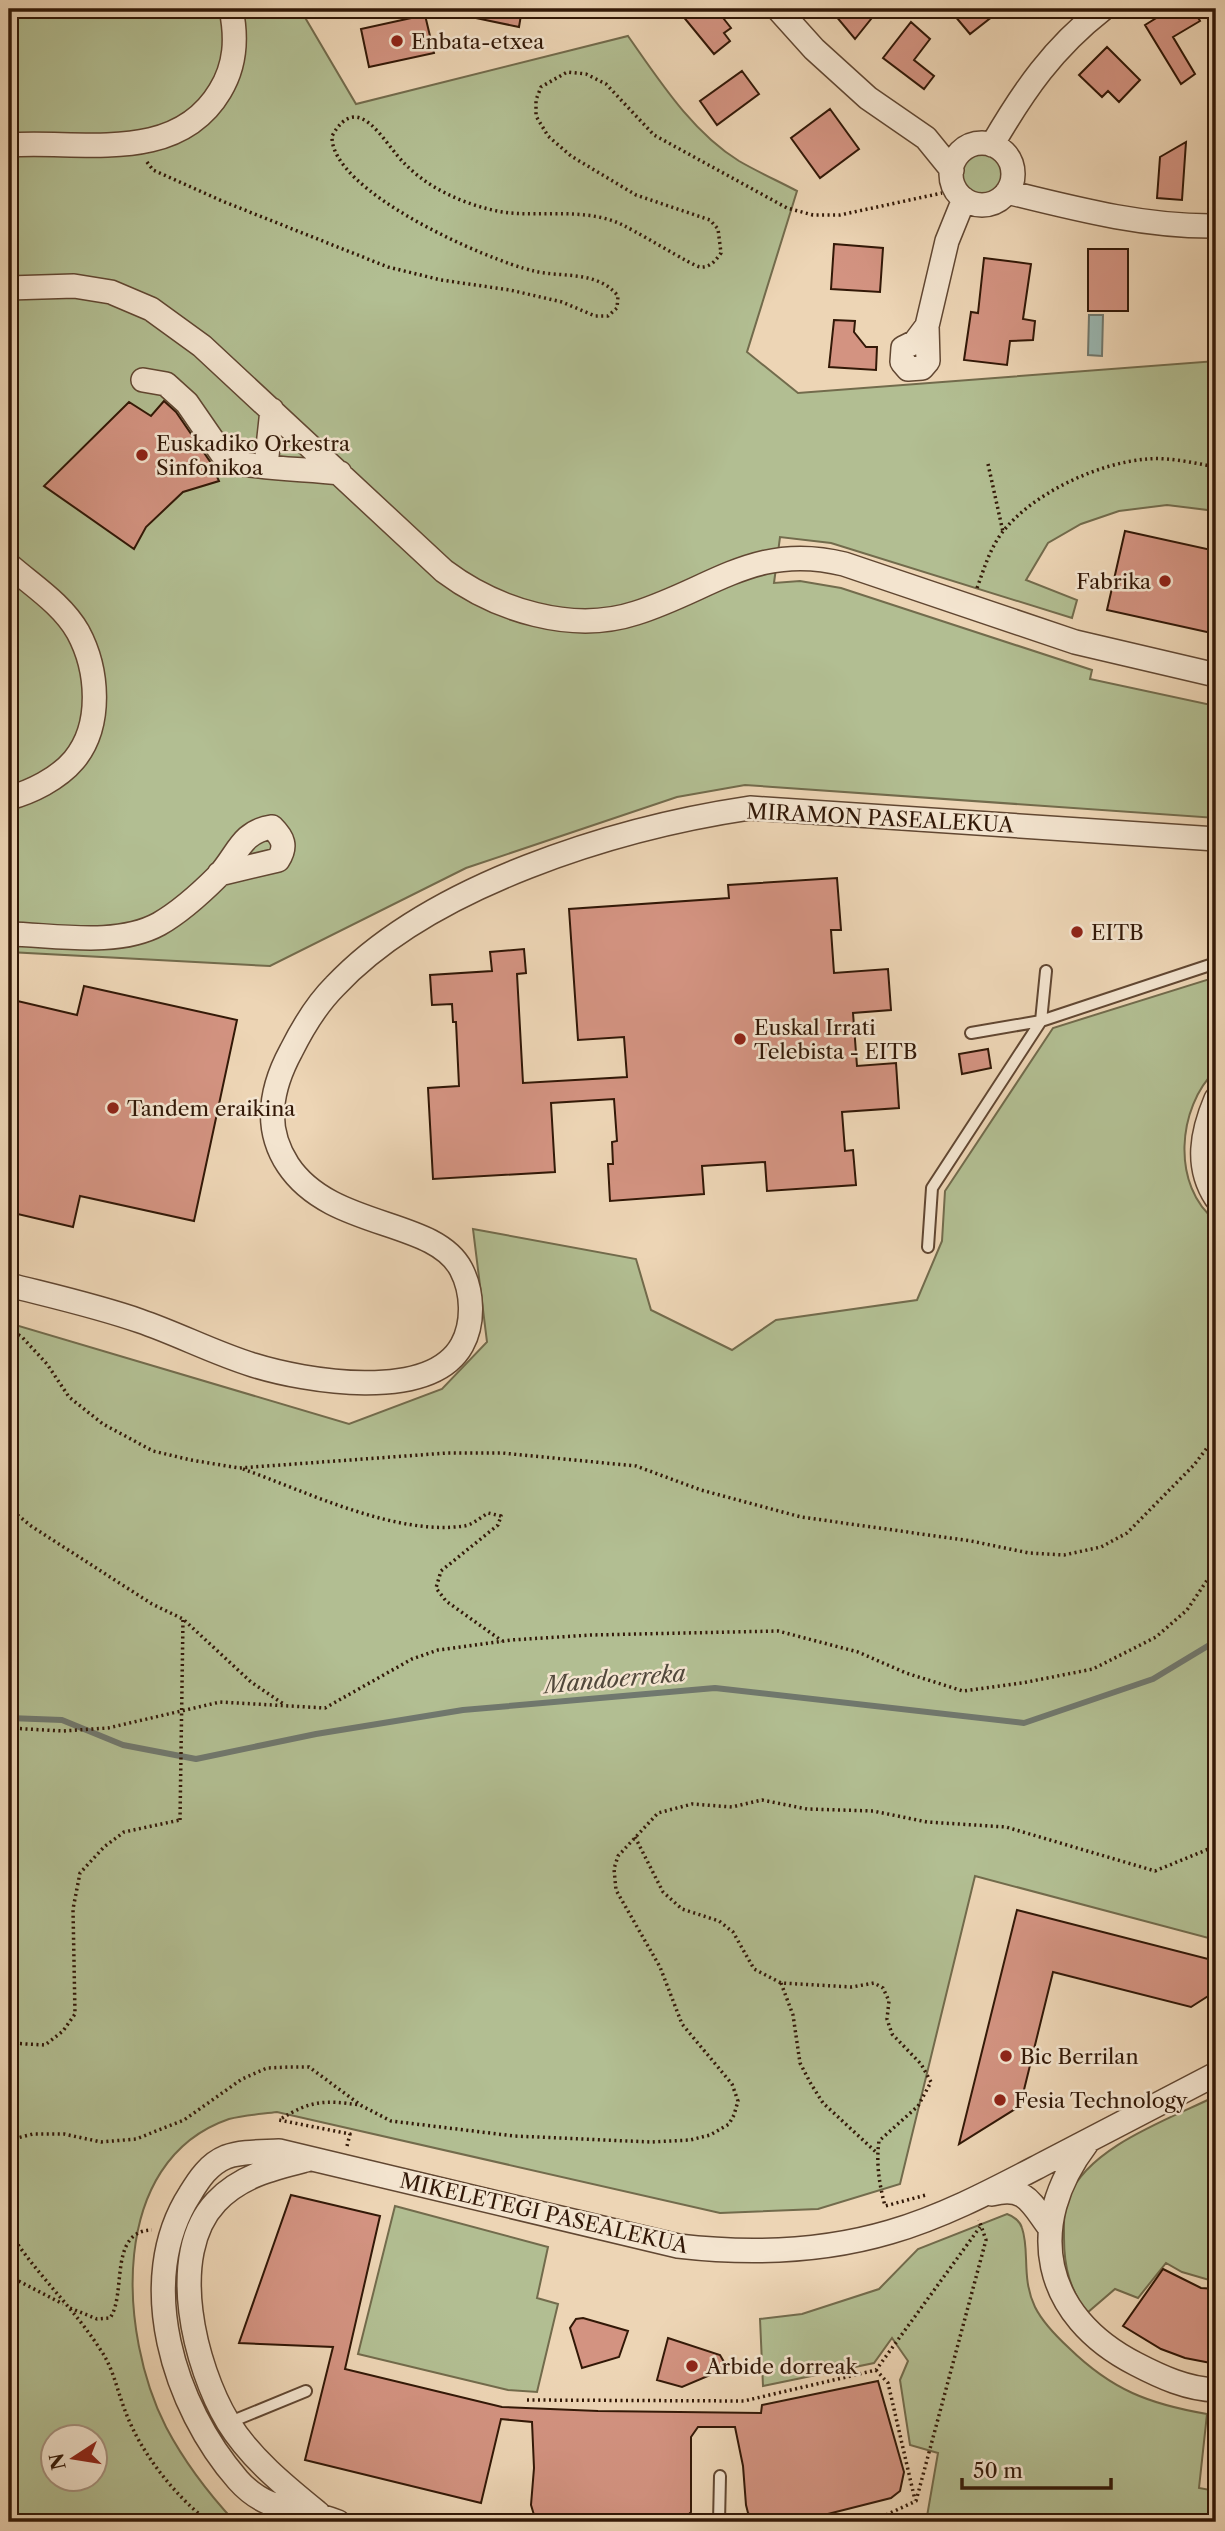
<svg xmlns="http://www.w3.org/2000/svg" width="1225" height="2531" viewBox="0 0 1225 2531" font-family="'Libre Caslon Text',serif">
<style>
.green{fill:#b2be92;stroke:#726b4c;stroke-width:2;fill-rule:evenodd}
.water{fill:#9ab8b3;stroke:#70786e;stroke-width:2}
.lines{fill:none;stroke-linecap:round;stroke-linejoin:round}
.stream{stroke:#70786e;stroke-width:6}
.building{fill:#d39381;stroke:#321807;stroke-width:2}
.service-casing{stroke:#614732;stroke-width:14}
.minor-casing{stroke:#614732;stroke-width:26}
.path{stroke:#321807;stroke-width:3.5;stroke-dasharray:2 3.5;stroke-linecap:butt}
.service{stroke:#f3e4cf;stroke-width:10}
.minor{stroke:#f3e4cf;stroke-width:23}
.path-bridge{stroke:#321807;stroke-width:3.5;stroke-dasharray:2 3.5;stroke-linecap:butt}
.poi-dot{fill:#8f2418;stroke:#f3e4cf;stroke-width:2.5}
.labels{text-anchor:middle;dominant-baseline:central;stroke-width:5;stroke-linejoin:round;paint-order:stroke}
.poi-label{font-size:21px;fill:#321807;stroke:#f3e4cf;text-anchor:start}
.street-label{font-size:21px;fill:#321807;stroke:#f3e4cf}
.water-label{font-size:23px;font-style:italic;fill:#51483b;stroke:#f3e4cf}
</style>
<rect width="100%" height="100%" fill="#edd5b5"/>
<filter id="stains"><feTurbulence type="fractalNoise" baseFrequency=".00286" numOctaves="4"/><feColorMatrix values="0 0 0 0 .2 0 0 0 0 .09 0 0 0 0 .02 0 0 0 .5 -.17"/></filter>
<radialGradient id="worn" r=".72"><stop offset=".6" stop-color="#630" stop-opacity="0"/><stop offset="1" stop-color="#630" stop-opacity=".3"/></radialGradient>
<path class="green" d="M9 9H300L356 104 628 36C659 80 692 132 739 161 758 172 778 181 797 191L747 352 798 393 1216 361V511L1167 505 1119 511 1081 524 1048 543 1026 580 1077 600 1072 618 831 543 780 537 774 583 800 581 841 588 1092 670 1090 679 1216 706V818L745 785 677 797 466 868 270 966 9 952Z
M962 174a21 21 0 1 1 42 0a21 21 0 1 1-42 0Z
M1216 977V1070C1177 1107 1171 1186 1216 1221V1940L975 1876 900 2184 818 2209 720 2213 277 2112C262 2114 244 2115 229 2119 107 2161 119 2335 166 2427 185 2463 208 2493 235 2522H9V1323L349 1424 442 1389 487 1342 473 1229 636 1259 651 1310 732 1350 776 1320 917 1300 942 1241 945 1191 1053 1028ZM52 2436H94V2478H52Z
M1216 2096V2282L1182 2272 1166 2263 1138 2298 1115 2289 1087 2313C1070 2289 1064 2268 1064 2238 1064 2225 1063 2209 1069 2196 1090 2146 1170 2119 1216 2096Z
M395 2206 548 2247 537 2298 558 2304 537 2392 508 2390 358 2354Z
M1007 2214C1013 2216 1020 2221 1022 2228 1030 2251 1021 2278 1035 2307 1043 2323 1056 2336 1069 2348 1112 2390 1149 2404 1207 2414L1199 2488 1216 2491V2522H926L938 2453 910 2445 900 2380 908 2361 892 2338 874 2363 763 2386 760 2319 802 2314 879 2289 918 2249Z"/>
<path class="water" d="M1089 315H1103L1102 356 1088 355Z"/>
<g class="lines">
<path class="stream" d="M9 1718 62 1720 123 1745 196 1759 316 1734 463 1710 715 1688 1024 1723 1153 1679 1216 1641"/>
</g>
<path class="building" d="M466 9H522L519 27 466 16Z
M677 9H716L731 28 724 33 730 41 714 54Z
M830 9H879L855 39Z
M949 9H1002L970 34Z
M1171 9H1193L1200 21 1173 37 1195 74 1181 84 1145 25Z
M425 15 434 53 369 67 361 29Z
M911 22 930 39 914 60 934 76 924 89 883 58Z
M1107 47 1140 80 1119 102 1108 91 1102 97 1079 75Z
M742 71 759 94 717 125 700 101Z
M830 109 859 149 820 178 791 138Z
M1186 142 1182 200 1157 198 1160 157Z
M834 244 883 248 880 292 831 289Z
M1088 249H1128V311H1088Z
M984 258 1031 264 1023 319 1035 321 1033 340 1010 341 1007 365 964 360 971 312 978 313Z
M834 320 855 321 854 332 866 347H877L876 370 829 367Z
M164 401 176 412 211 463 219 481 183 492 146 527 134 549 44 486 129 402 151 416Z
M1125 531 1216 551V634L1107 610Z
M837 878 841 930H831L834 973 888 969 891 1010 853 1013 857 1066 896 1063 899 1108 842 1112 845 1151 853 1150 856 1185 767 1191 765 1162 702 1166 704 1194 610 1201 608 1164H613L612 1142 617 1141 614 1099 551 1103 555 1172 433 1179 428 1088 459 1086 456 1022H453L452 1004 432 1005 430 975 492 971 490 952 524 949 526 973 517 974 523 1083 627 1077 624 1037 578 1040 569 909 729 898 728 885Z
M84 986 237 1020 194 1221 80 1196 73 1227 9 1212V999L77 1015Z
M988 1049 991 1068 962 1074 959 1054Z
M1017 1910 1216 1961V1991L1191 2007 1053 1972 1020 2106 959 2144Z
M291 2195 380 2216 345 2369 502 2407 598 2411 761 2413 762 2405 878 2381 904 2472 900 2491 891 2498 808 2519 765 2522 755 2519 748 2513 746 2505 743 2466 735 2427H698L691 2437V2512L682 2522H541L534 2515 531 2505 534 2468 532 2422 501 2419 481 2503 305 2460 333 2347 239 2343Z
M1163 2269 1201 2288 1216 2289V2364L1185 2358 1161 2349 1123 2326Z
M583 2318 628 2331 619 2357 582 2368 570 2328 576 2319Z
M668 2338 720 2355 724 2362 722 2370 682 2387 657 2380Z"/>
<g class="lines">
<defs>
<path id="service" d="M971 1033 1041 1021 1216 963
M928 1247 932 1188 1041 1021 1046 971
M228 2423 306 2391
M719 2522 720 2476"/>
<path id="minor" d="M778 9 814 49 868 98 926 138 952 170
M951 174a31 31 0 1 1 62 0a31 31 0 1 1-62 0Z
M9 145C81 140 176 165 220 91 236 65 237 38 231 9
M992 145C1024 90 1053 48 1103 9
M1007 192C1076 209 1145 227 1216 226
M9 288 74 286 111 292 151 309 202 346 444 571C496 610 572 634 636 613 712 589 757 542 844 564L1075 642 1216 675
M927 326 915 342 903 348 902 362 908 369 922 368 928 361 927 326 947 241 964 199
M143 380 166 384 187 403 227 461C261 469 304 469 340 473
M266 465 272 410
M9 565C33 586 62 604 78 632 98 669 103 725 74 760 58 779 31 792 9 798
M9 934C55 935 117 947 159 924 180 912 201 893 218 876 237 856 241 831 272 827 283 838 287 846 278 860L219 874
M1216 1099C1202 1132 1195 1166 1216 1198
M9 1285C52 1296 97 1306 140 1321 178 1334 214 1353 253 1365 304 1381 430 1403 462 1345 474 1323 473 1292 461 1269 434 1218 331 1230 288 1165 263 1127 271 1088 291 1051 302 1029 317 1004 335 986 430 885 616 828 750 808L1216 839
M1087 2143C1024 2226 1042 2316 1136 2364 1161 2377 1187 2389 1216 2390
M306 2160C274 2168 240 2176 216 2202 166 2255 195 2367 228 2422 250 2458 286 2487 318 2513
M992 2194C1025 2185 1031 2203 1049 2227
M338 2522C299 2506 269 2515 238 2480 174 2407 134 2281 190 2194 199 2179 209 2164 226 2157 242 2151 263 2152 279 2151L678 2246C747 2254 822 2252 890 2232 945 2216 995 2189 1045 2163 1102 2133 1159 2104 1216 2074"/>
</defs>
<use href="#service" class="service-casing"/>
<use href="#minor" class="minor-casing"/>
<path class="path" d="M147 162 153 170 222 201 388 267 441 280 510 290 562 302 595 316H608L617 308 618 296C597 270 563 278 534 271 486 260 330 191 332 136 359 88 384 144 405 164 411 170 418 176 425 181 448 197 482 210 510 213 545 216 582 209 616 222 632 228 694 267 700 267 710 268 716 260 721 253L718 229 710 220 636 195 571 156 548 136 536 116V100L541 87 567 72 586 74 606 84 654 135 787 208 813 215H840L942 193
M988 464 1003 532
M977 588C984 569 989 551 1001 534 1031 494 1097 463 1147 459 1169 457 1194 463 1216 467
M9 1329 22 1337 47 1364 69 1397 103 1424 153 1451 191 1460 239 1468 447 1453H502L636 1466 701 1490 801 1517 971 1541 1029 1553 1064 1555 1101 1547 1127 1533 1194 1465 1216 1436
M243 1469C307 1492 396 1536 464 1526 472 1525 480 1518 488 1513L501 1516 498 1525 441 1571 436 1588 446 1601 502 1641
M9 1508 31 1526 152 1604 183 1619 251 1682 285 1705
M9 1728 63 1731 108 1728 220 1702 325 1708 412 1659 438 1650 511 1640 591 1635 778 1631 858 1652 906 1673 963 1691 1022 1683 1093 1669 1156 1637 1187 1610 1216 1567
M9 1740 17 1727
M635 1837 663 1892 682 1909 719 1921 733 1932 754 1969 781 1983 852 1987 874 1983 883 1988 889 2001 887 2019 892 2034 921 2064 931 2082 918 2106 879 2141C876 2163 879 2183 885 2206L926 2195
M781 1983 793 2015 800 2063 811 2084 823 2103 877 2153
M9 2043 45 2045 63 2031 75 2014 73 1909 80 1873 104 1847 124 1832 180 1820
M9 2140 33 2134H64L101 2142 136 2139 184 2120 242 2079 267 2068 288 2067H309L362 2106 391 2121 514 2136 651 2142 690 2140 710 2135 729 2124 734 2115 738 2101 732 2084 682 2024 660 1967 616 1890 614 1869 618 1856 658 1813 692 1804 732 1807 762 1800 807 1809 873 1811 927 1822 1006 1827 1155 1871 1216 1846
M347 2146 350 2134 279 2120C311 2100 324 2100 360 2105
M9 2231C35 2273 73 2307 100 2349 114 2369 117 2391 126 2413 141 2453 175 2496 209 2522
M9 2276 63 2304
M70 2308 97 2319 110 2318C127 2294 108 2231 152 2230
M876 2370 888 2383 915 2500
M527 2400 744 2401 876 2370 980 2227
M871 2522 916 2501 986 2240 979 2220"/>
<use href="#service" class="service"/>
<use href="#minor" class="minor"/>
<path class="path-bridge" d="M180 1820 183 1619"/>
</g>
<g class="poi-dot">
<circle cx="397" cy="41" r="7"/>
<circle cx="142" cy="455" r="7"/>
<circle cx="1165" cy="581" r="7"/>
<circle cx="1077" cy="932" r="7"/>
<circle cx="740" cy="1039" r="7"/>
<circle cx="113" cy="1108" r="7"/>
<circle cx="1006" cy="2056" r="7"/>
<circle cx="1000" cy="2100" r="7"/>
<circle cx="692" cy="2366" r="7"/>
</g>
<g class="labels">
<g class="poi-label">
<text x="411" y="41">Enbata-etxea</text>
<text x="156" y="443">Euskadiko Orkestra<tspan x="156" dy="24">Sinfonikoa</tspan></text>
<text x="1151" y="581" text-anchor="end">Fabrika</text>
<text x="1091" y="932">EITB</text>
<text x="754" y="1027">Euskal Irrati<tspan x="754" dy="24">Telebista - EITB</tspan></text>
<text x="127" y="1108">Tandem eraikina</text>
<text x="1020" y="2056">Bic Berrilan</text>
<text x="1014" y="2100">Fesia Technology</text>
<text x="706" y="2366">Arbide dorreak</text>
</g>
<g class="street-label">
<text transform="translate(880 818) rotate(3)">MIRAMON PASEALEKUA</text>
<text transform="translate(544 2213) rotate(13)">MIKELETEGI PASEALEKUA</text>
</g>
<g class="water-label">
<text transform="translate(615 1679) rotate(-5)">Mandoerreka</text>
</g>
</g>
<rect width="1225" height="2531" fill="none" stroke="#edd5b5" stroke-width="35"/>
<rect x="10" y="10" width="1204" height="2510" fill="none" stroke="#321807" stroke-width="3.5"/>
<rect x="18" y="18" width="1190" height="2496" fill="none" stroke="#321807" stroke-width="2"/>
<g transform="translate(74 2458) rotate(258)"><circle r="33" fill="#f3e4cf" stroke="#a6927f" stroke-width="2"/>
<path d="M0-5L12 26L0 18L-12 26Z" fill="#8f2418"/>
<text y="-10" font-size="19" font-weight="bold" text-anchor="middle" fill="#321807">N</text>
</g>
<path d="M962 2478v10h149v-10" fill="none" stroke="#321807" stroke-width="3.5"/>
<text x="973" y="2478" font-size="21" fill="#321807" stroke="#f3e4cf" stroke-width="5" paint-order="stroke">50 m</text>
<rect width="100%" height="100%" filter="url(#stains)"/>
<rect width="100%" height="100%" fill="url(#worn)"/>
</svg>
